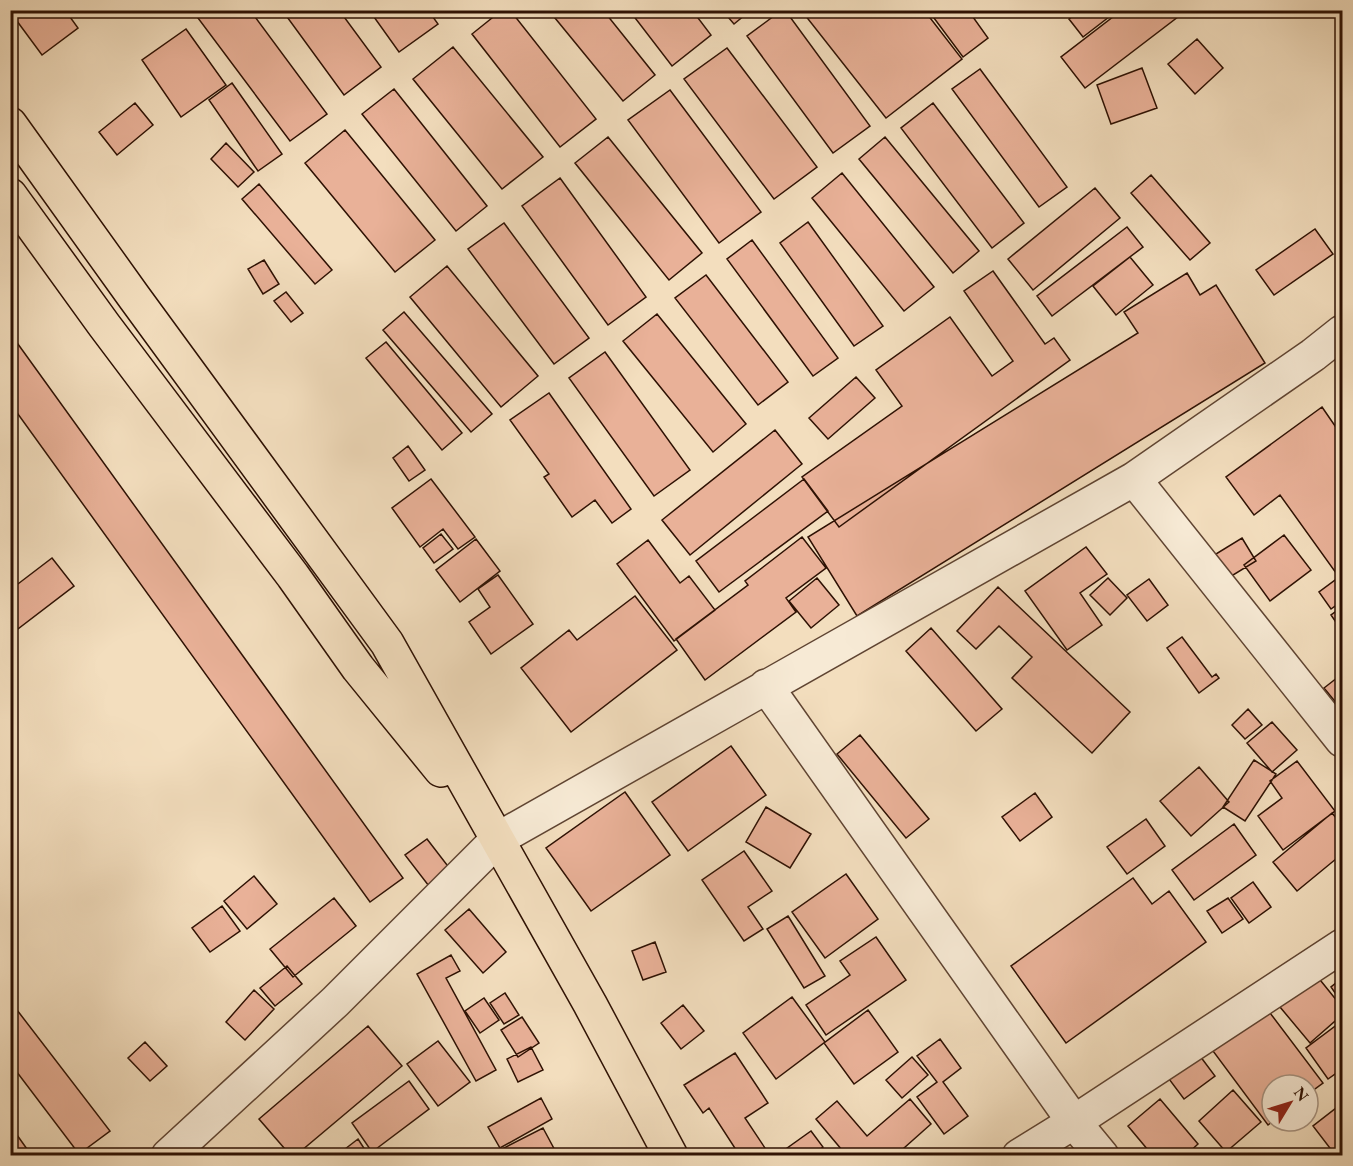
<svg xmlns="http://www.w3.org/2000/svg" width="1353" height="1166" viewBox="0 0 1353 1166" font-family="'EB Garamond',serif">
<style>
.building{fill:#e9b198;stroke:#2e1103;stroke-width:1.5}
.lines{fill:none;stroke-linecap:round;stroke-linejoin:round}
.minor-casing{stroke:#5f4432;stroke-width:36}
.major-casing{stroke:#2e1103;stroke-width:36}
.minor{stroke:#f7ead5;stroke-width:33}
.major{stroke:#f3debe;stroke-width:33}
</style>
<rect width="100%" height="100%" fill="#f3debe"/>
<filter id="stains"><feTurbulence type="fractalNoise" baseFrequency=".00333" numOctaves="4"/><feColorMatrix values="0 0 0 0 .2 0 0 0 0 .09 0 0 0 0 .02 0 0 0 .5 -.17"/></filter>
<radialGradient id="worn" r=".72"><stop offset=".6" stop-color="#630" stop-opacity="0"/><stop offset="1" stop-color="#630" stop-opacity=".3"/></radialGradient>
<path class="building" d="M22 10H65L78 28 42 55 14 17Z
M192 10H250L327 114 290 141Z
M282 10H339L381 67 344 95Z
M369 10H428L438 24 399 52Z
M502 10H510L596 119 560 147 472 34Z
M564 10H603L655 75 623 101 555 18Z
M629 10H692L711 35 672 66Z
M722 10H751L734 24Z
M782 10H785L870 126 833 153 747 36Z
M801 10H924L962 59 886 118Z
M928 10H968L988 38 963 57Z
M1080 10H1118L1083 37 1069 19Z
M1122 10H1187L1085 88 1061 57Z
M186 29 226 85 181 117 142 60Z
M1197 39 1223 68 1195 94 1168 64Z
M453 47 543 157 502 189 413 79Z
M727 48 817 167 774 199 684 79Z
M1142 68 1157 108 1111 124 1097 85Z
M980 69 1067 187 1039 207 952 89Z
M232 83 282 154 258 171 209 100Z
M394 89 487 206 456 231 362 114Z
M670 90 761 212 719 243 628 120Z
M135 103 153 125 117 155 99 132Z
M933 103 1024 223 992 248 901 128Z
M345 130 435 240 395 272 305 163Z
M608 137 702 253 669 280 575 163Z
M885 137 979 251 953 273 859 159Z
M226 143 254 172 238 187 211 159Z
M842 173 934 287 904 311 812 198Z
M1151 175 1210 243 1190 260 1131 193Z
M560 178 646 297 608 325 522 206Z
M259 184 332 270 315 284 242 199Z
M1095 188 1120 218 1033 290 1008 259Z
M808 222 883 326 854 346 780 243Z
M504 223 589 338 554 364 468 249Z
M1127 227 1143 247 1052 316 1037 296Z
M1315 229 1333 254 1274 295 1256 270Z
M752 240 838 358 813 376 727 259Z
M1130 257 1153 285 1116 315 1093 286Z
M264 260 279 284 263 294 248 269Z
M447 266 538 376 501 407 410 297Z
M993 271 1045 344 1054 338 1070 360 839 527 802 477 902 406 876 370 950 317 992 376 1013 361 964 291Z
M1187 273 1200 295 1216 285 1265 363 857 616 808 537 1138 333 1124 312Z
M706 275 788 382 758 405 675 298Z
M286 292 303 313 291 322 274 301Z
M404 312 492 414 471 432 383 330Z
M657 314 746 424 713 452 623 341Z
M10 333 403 878 370 902 10 403Z
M386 342 462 433 442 450 366 358Z
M605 352 690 470 654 496 569 378Z
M856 377 875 398 828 439 809 418Z
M549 393 631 509 612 523 595 500 572 517 544 477 549 474 510 420Z
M1322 407 1342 436V601L1331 609 1319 592 1339 577 1280 495 1254 515 1226 477Z
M775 430 802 464 690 555 662 520Z
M408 446 425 470 409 481 393 458Z
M431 479 475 537 458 549 443 529 420 547 392 508Z
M804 479 828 511 719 592 696 561Z
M441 534 453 549 434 563 423 548Z
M1284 535 1311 570 1270 601 1244 565Z
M802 537 826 568 786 598 796 612 705 680 676 639 748 585 745 581Z
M1242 538 1256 561 1225 580 1211 557Z
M476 539 500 571 460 602 436 570Z
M648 540 680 583 689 576 715 610 674 641 617 564Z
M1086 547 1107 574 1080 593 1102 625 1067 650 1025 591Z
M52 558 74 586 10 635V590Z
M498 575 533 624 491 654 469 622 490 607 478 589Z
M817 578 839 605 811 628 789 601Z
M1108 578 1127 598 1110 615 1090 595Z
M1149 579 1168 605 1147 621 1127 595Z
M998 587 1130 712 1092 753 1012 678 1032 657 999 626 976 649 957 631Z
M635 596 677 650 571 732 521 668 569 630 577 640Z
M1342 607V631L1331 615Z
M931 628 1002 709 976 731 906 651Z
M1182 637 1212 677 1216 674 1219 678 1199 693 1167 648Z
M1342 674V710L1324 688Z
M1248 709 1262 725 1245 739 1232 725Z
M1272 722 1297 750 1272 772 1247 743Z
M860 735 929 819 906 838 837 754Z
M731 746 766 795 688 851 652 802Z
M1254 760 1276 774 1245 821 1223 807Z
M1297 761 1335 811 1283 850 1258 816 1282 798 1270 781Z
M1199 767 1229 802 1191 836 1160 801Z
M625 792 670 855 591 911 546 848Z
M1035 793 1052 817 1020 841 1002 817Z
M766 807 811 834 790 868 746 842Z
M1332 813 1342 825V854L1297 891 1273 862Z
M1146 819 1165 846 1127 874 1107 847Z
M1234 824 1256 855 1194 900 1172 870Z
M427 839 454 874 432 890 405 855Z
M744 851 772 891 748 907 763 929 744 941 702 880Z
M846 874 878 919 825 958 792 912Z
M254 876 277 904 247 929 224 901Z
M1133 878 1152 904 1169 891 1206 942 1066 1043 1011 966Z
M1253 882 1271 907 1249 923 1231 898Z
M334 898 356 926 293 977 270 949Z
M1228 898 1243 919 1222 933 1207 911Z
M222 906 240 931 210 952 192 928Z
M469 909 506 952 483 973 445 930Z
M788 916 825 976 804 988 767 929Z
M876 937 906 980 826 1035 806 1005 850 975 840 961Z
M655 942 666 972 643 980 632 951Z
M451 955 460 971 446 978 496 1070 476 1081 417 974Z
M1308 965 1342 1007V1015L1310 1043 1270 995Z
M287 966 302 984 275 1006 260 988Z
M1342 978V1003L1331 987Z
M254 990 274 1009 245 1040 226 1022Z
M505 993 519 1015 504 1024 490 1003Z
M792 997 825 1042 776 1079 743 1033Z
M484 998 499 1020 480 1033 465 1011Z
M1261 1001 1323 1083 1308 1094V1085H1272L1273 1121 1268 1125 1213 1051 1239 1032Z
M683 1005 704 1031 681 1049 661 1023Z
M17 1010 110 1131 79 1154 10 1063V1015Z
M868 1010 898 1052 854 1084 824 1043Z
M522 1017 539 1043 518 1057 501 1030Z
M1342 1021V1069L1328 1079 1306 1048Z
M368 1026 402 1066 295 1156H291L259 1119Z
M940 1039 961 1068 943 1082 968 1116 944 1134 917 1097 937 1082 917 1056Z
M438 1041 470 1082 438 1106 407 1064Z
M145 1042 167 1066 150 1081 128 1058Z
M531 1047 543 1070 518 1082 507 1059Z
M735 1053 768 1103 745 1118 767 1151 761 1156H740L709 1108 703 1113 684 1085Z
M1200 1056 1215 1076 1184 1099 1169 1079Z
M912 1057 928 1075 902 1098 886 1080Z
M409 1081 429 1109 372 1152 352 1123Z
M1233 1090 1261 1122 1226 1152 1199 1121Z
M541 1098 552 1119 500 1148 488 1127Z
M910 1099 931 1124 895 1156H847L816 1119 837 1101 867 1136Z
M1160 1099 1198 1144 1185 1156H1153L1128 1126Z
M1340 1105 1342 1109V1156H1336L1313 1126Z
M543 1128 558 1156H508L504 1148Z
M811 1131 823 1147 811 1156H776Z
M17 1135 32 1156H10V1140Z
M358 1139 369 1156H336Z"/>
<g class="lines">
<defs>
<path id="minor" d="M1134 479 1342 740
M766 686 1074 1122 1102 1156
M168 1156 335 1002 498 839 1134 479 1313 355 1342 332
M1019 1156 1074 1122 1342 946"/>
<path id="major" d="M10 124 134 297 387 643 590 1004 671 1156
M10 195 104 325 293 576 358 668 441 770"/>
</defs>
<use href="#minor" class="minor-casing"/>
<use href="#major" class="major-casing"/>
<use href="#minor" class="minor"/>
<use href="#major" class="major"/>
</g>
<rect width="1353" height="1166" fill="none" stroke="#f3debe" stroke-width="36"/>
<rect x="12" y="12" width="1329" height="1142" fill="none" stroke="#2e1103" stroke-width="3"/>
<rect x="18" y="18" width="1317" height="1130" fill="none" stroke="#2e1103" stroke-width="1.5"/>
<g transform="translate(1290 1103) rotate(52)"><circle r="28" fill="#f7ead5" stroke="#a79381" stroke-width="1.5"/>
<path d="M0-4.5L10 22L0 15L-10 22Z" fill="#8f2418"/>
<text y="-9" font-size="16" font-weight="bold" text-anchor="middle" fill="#2e1103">N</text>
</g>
<rect width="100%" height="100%" filter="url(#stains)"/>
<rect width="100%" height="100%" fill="url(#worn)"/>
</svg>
